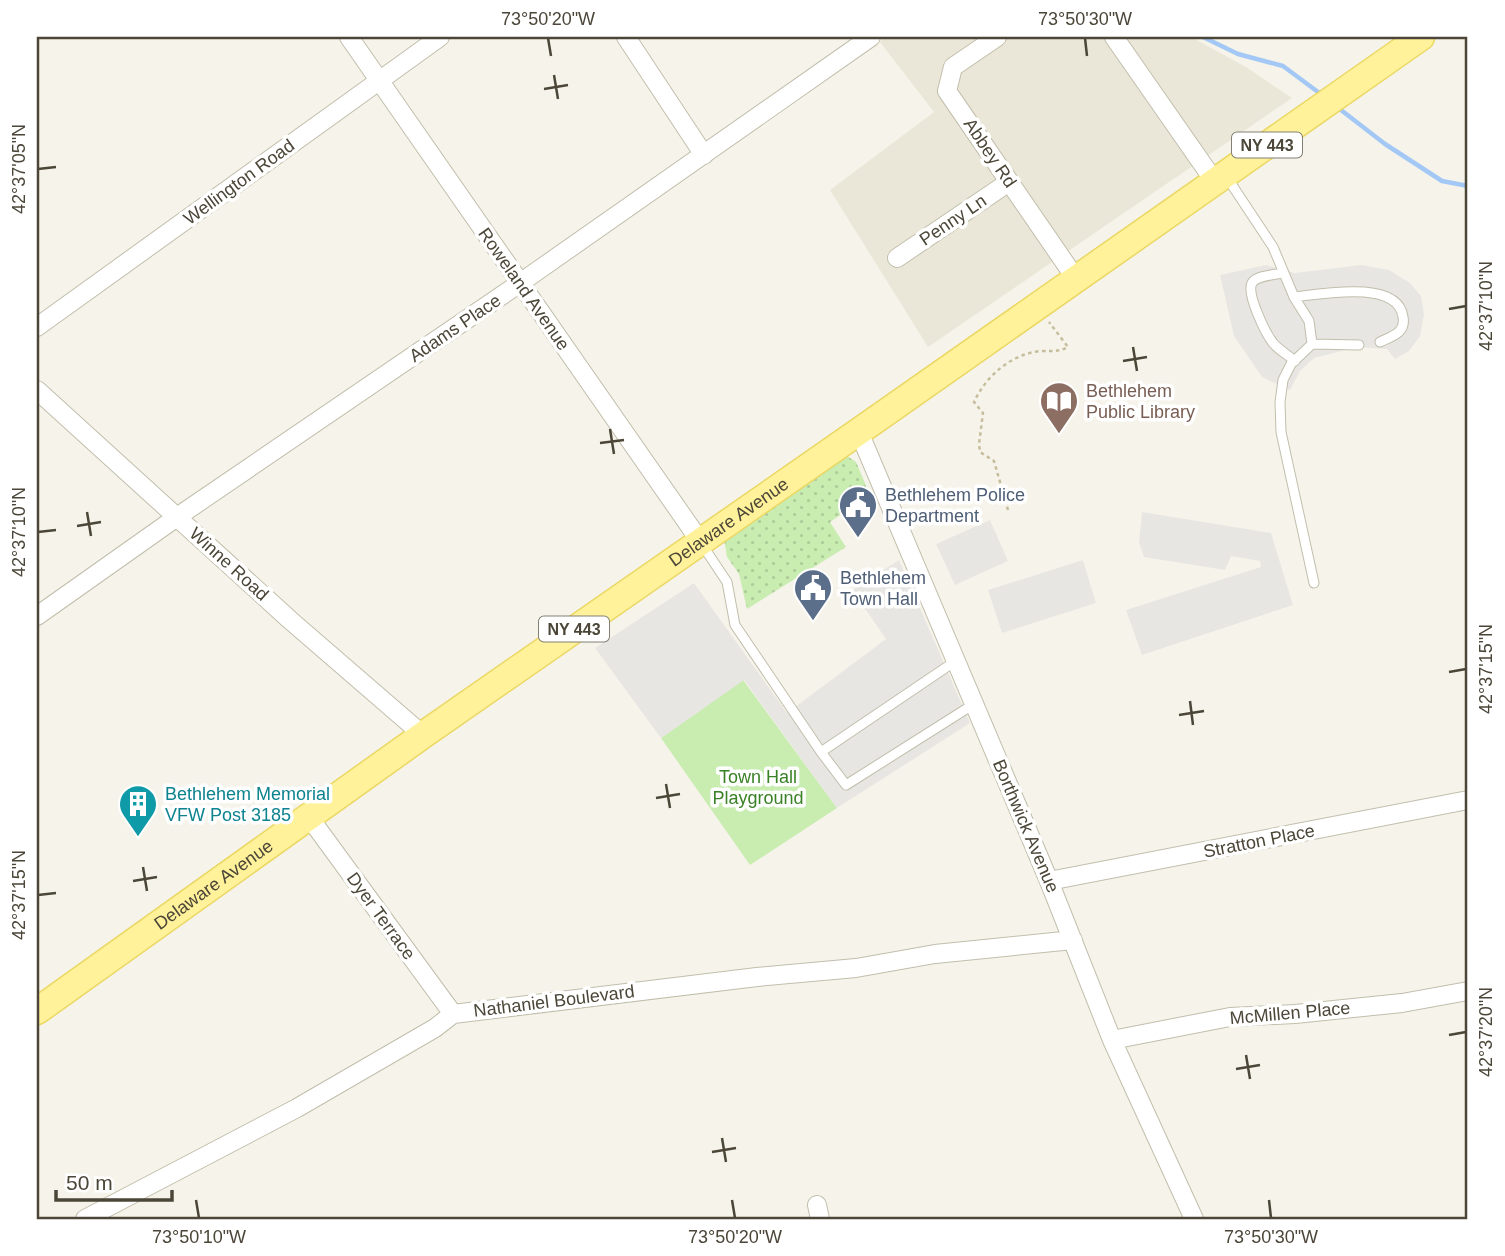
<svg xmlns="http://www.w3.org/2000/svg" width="1505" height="1256" viewBox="0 0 1505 1256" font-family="Arial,sans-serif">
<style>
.residential{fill:#eae7d8}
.grass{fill:url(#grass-dots)}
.green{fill:#c9ecb1}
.parking{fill:#e7e6e2}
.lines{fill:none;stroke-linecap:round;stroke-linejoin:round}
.stream{stroke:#a4c8f5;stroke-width:4.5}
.service-casing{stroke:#c2beac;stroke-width:11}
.minor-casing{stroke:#c2beac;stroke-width:20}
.primary-casing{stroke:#ebd763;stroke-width:29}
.path{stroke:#c5bd9c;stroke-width:2.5;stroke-dasharray:3.5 3.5;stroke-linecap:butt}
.service{stroke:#fff;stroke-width:9}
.minor{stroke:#fff;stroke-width:18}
.primary{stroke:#fff29a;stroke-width:26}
.ticks{fill:none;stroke:#4b4638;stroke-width:2.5}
.labels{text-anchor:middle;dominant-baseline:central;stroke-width:7;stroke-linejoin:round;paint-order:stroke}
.shield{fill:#fff;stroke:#817e74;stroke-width:2}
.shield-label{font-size:16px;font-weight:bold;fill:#4b4638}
.street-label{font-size:18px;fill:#4b4638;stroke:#fff}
.education-label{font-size:18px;fill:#785e54;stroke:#fff;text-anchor:start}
.service-label{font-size:18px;fill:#4e5e75;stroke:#fff;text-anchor:start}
.park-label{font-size:18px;fill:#3b8126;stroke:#fff}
.culture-label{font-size:18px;fill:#0d838f;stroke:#fff;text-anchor:start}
.neatline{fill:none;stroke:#4b4638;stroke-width:2.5}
.ticks-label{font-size:18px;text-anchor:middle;fill:#4b4638}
</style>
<defs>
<pattern id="grass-dots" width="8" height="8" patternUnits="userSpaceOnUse" patternTransform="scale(1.75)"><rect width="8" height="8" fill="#c9ecb1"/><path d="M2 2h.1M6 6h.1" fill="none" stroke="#aecc99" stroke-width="1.8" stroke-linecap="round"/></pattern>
</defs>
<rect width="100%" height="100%" fill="#f6f4ea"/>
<path class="residential" d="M884 37H1191L1246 67 1292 98 928 347 830 190 934 112 880 42Z"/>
<path class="grass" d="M844 454 856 462 870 495 830 522 846 547 747 609 739 574 727 557 724 539Z"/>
<path class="green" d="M743 680 837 808 750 865 661 738Z"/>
<path class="parking" d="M1266 265 1295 273 1361 265 1389 270 1410 283 1421 296 1424 315 1420 336 1409 351 1395 359 1387 349 1357 347 1314 358 1300 371 1290 390 1262 377 1234 336 1220 275Z
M1142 512 1271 533 1293 605 1142 655 1126 610 1261 567 1260 561 1231 556 1225 570 1144 557 1139 543Z
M990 520 1008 561 955 585 936 544Z
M899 560 970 723 837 808 744 680 661 738 595 648 694 583 787 713 886 639 852 590Z
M1083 560 1096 603 1002 633 988 590Z"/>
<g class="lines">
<path class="stream" d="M1203 37 1238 54 1283 66 1318 92
M1341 110 1385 144 1442 181 1468 186"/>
<defs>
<path id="service" d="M1226 176 1273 247 1294 297C1321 294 1398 279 1403 317 1406 333 1392 336 1380 342
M1283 273C1275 275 1257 275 1252 283 1246 294 1266 334 1273 343 1279 350 1288 355 1295 361
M1294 297 1309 321 1312 344 1359 345
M1312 344 1291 364 1283 380 1280 402 1281 432 1314 583
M703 546 727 582 735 625 821 752 846 785 974 704
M821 752 957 660"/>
<path id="minor" d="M349 37 700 541
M626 37 704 155
M997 37 953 67 947 91 1076 279
M1114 37 1215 182
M897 258 1009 182
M37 327 440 37
M37 390 290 620 423 735
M859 432 1049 881 1112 1040 1194 1219
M37 616 177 517 520 283 871 37
M309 817 453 1014
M1049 881 1468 800
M1112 1040 1230 1017 1295 1014 1402 1003 1468 991
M817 1205 820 1219
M85 1219 297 1108 435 1028 453 1014 757 977 856 968 935 954 1073 940"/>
<g id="primary">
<path id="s1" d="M37 1011 423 735 861 430 1421 37"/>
</g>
</defs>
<use href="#service" class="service-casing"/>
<use href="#minor" class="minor-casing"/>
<use href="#primary" class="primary-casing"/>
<path class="path" d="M1008 510 994 461 980 452 979 444 983 413 974 402C986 376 1012 353 1042 351 1053 351 1058 352 1068 347L1049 322"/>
<use href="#service" class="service"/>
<use href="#minor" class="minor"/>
<use href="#primary" class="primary"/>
</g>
<path class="ticks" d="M548 38 551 56M1085 38 1087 56M554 75 558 99M544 89 568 85M38 169 56 167M1449 309 1466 306M1133 347 1137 371M1123 361 1147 357M610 429 614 454M600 443 624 440M87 512 91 536M77 526 101 522M38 532 56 530M1449 672 1466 669M1190 701 1193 725M1179 715 1204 711M666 784 670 808M656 798 680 794M143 867 147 891M133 881 157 877M38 895 56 893M1449 1035 1466 1032M1246 1055 1250 1079M1236 1069 1260 1065M722 1138 726 1162M712 1152 736 1148M196 1200 199 1218M732 1200 735 1218M1269 1200 1271 1218"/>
<defs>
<symbol id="library-pin" viewBox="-11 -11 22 30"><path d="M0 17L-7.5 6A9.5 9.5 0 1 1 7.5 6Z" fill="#8d6e63" stroke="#fff"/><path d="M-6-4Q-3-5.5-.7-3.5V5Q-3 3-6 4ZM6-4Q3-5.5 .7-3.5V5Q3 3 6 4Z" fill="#fff"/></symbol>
<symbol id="civic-pin" viewBox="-11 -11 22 30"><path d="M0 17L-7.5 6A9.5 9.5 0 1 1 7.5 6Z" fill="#5c6f8a" stroke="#fff"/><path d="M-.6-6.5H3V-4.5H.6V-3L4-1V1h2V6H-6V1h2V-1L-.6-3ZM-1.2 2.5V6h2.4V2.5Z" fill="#fff"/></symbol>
<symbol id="building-pin" viewBox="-11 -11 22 30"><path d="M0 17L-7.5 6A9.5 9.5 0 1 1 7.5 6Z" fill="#0f9aa8" stroke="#fff"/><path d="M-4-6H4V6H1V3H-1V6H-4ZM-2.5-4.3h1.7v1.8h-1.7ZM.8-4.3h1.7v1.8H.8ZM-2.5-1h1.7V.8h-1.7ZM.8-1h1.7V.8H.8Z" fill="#fff"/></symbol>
</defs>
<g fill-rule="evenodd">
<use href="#library-pin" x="1037" y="379" width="44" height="60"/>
<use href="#civic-pin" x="836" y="483" width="44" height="60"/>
<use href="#civic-pin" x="791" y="566" width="44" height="60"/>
<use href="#building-pin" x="116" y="782" width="44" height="60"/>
</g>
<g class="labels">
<g class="shield">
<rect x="1232" y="132.5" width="70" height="25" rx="5"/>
<rect x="539" y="616.5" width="70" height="25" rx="5"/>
</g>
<g class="shield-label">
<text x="1267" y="145">NY 443</text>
<text x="574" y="629">NY 443</text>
</g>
<g class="street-label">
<text transform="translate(990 153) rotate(56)">Abbey Rd</text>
<text transform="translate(239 182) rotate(-36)">Wellington Road</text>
<text transform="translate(953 220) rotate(-34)">Penny Ln</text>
<text transform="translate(524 289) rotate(55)">Roweland Avenue</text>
<text transform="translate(455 328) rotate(-34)">Adams Place</text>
<text stroke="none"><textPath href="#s1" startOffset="847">Delaware Avenue</textPath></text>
<text transform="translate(229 564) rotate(42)">Winne Road</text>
<text transform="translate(1026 826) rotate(67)">Borthwick Avenue</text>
<text transform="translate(1259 841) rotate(-11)">Stratton Place</text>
<text stroke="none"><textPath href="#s1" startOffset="217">Delaware Avenue</textPath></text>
<text transform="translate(381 916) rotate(54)">Dyer Terrace</text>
<text transform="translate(554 1001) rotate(-7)">Nathaniel Boulevard</text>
<text transform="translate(1290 1013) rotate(-5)">McMillen Place</text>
</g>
<g class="education-label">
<text x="1086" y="391">Bethlehem<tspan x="1086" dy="21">Public Library</tspan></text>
</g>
<g class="service-label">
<text x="885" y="495">Bethlehem Police<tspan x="885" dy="21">Department</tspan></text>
<text x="840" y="578">Bethlehem<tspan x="840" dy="21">Town Hall</tspan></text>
</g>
<g class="park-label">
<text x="758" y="777">Town Hall<tspan x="758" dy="21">Playground</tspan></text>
</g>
<g class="culture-label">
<text x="165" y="794">Bethlehem Memorial<tspan x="165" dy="21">VFW Post 3185</tspan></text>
</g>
</g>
<rect width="1505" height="1256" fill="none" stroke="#ffffff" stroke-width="77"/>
<path d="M56 1190v10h116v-10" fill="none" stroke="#4b4638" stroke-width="3.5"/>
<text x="66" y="1190" font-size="21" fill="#4b4638" stroke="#ffffff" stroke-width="5" paint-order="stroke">50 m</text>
<rect x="38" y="38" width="1428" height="1180" class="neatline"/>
<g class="ticks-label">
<text x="548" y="25">73°50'20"W</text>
<text x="1085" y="25">73°50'30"W</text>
<text transform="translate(19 169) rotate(-90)" y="6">42°37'05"N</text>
<text transform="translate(1486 306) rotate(-90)" y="6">42°37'10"N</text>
<text transform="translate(19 532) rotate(-90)" y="6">42°37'10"N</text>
<text transform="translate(1486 669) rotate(-90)" y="6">42°37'15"N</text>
<text transform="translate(19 895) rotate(-90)" y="6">42°37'15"N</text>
<text transform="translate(1486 1032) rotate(-90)" y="6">42°37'20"N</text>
<text x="199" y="1243">73°50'10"W</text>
<text x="735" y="1243">73°50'20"W</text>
<text x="1271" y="1243">73°50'30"W</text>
</g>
</svg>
